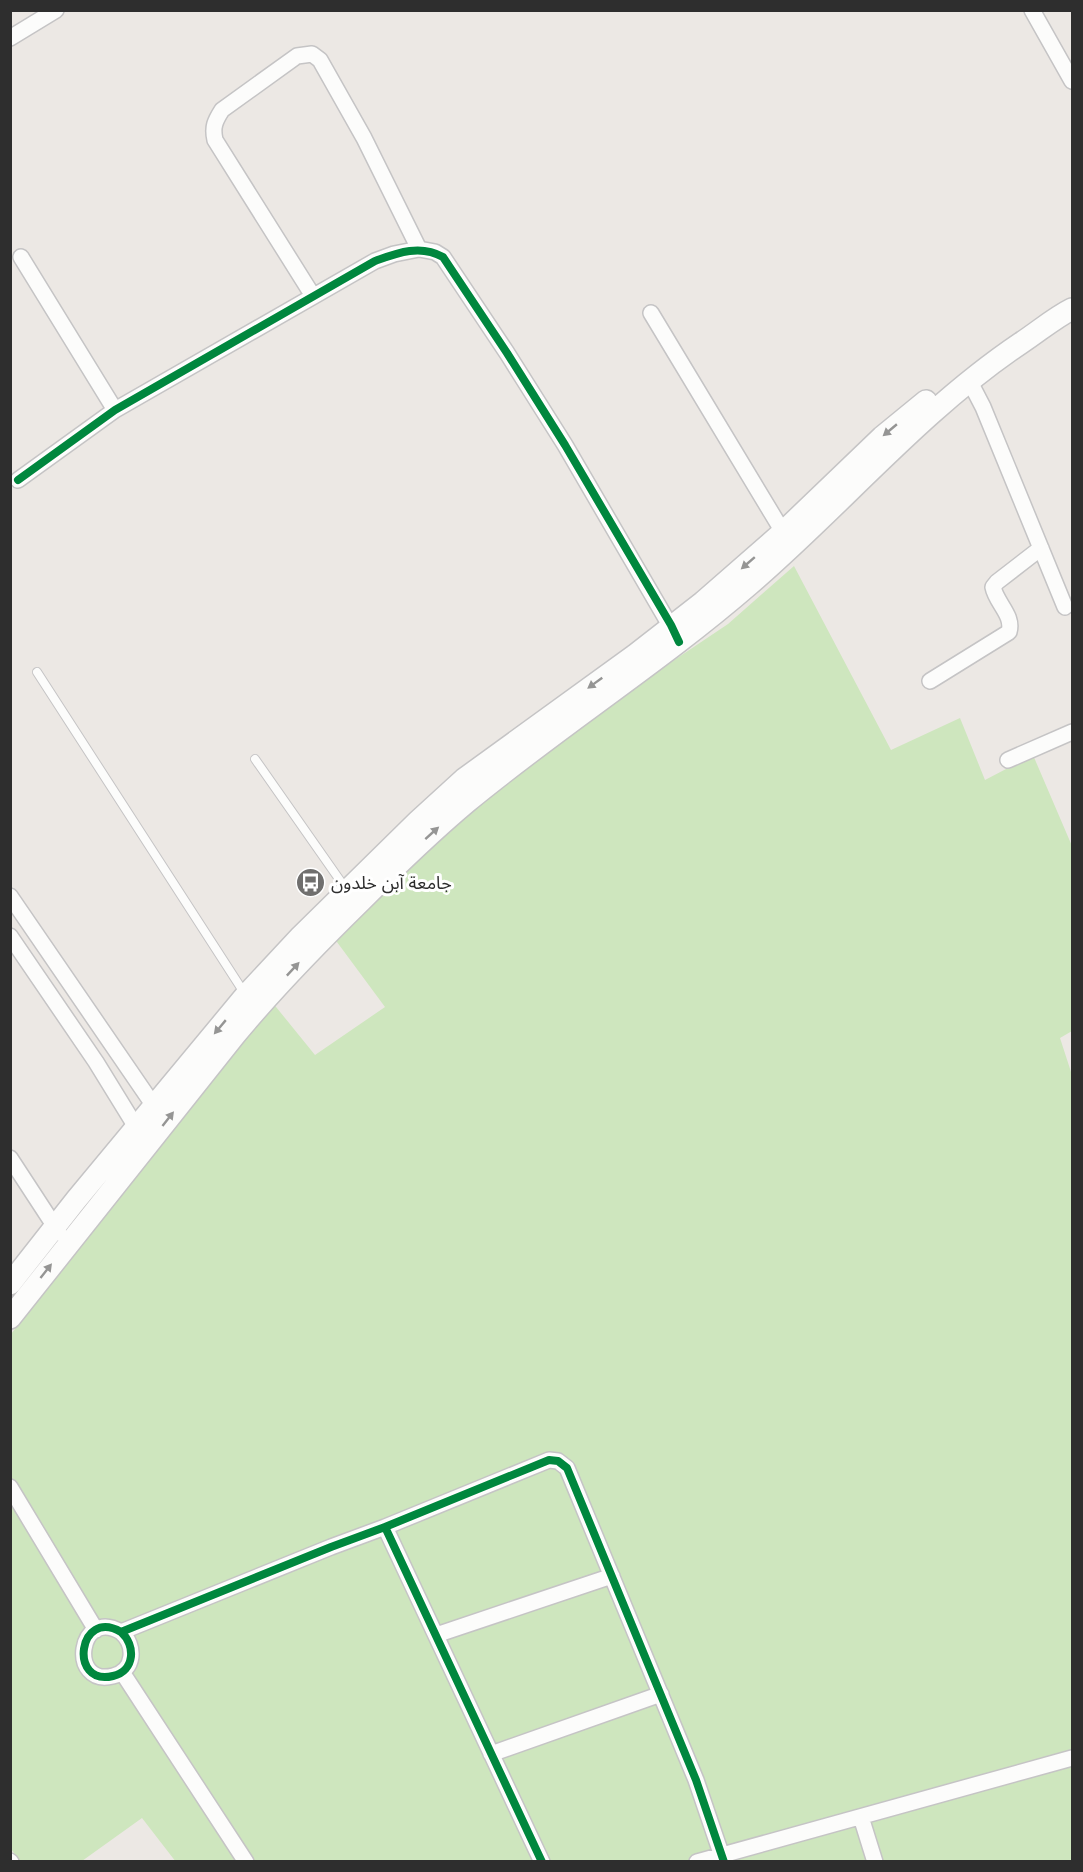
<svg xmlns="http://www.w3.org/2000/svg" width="1083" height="1872" viewBox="0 0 1083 1872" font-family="'Noto Sans','Noto Sans Arabic',sans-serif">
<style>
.green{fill:#cee6be}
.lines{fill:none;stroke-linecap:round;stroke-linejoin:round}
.service-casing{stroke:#c5c4c5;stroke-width:10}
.minor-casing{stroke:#c5c4c5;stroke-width:18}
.secondary-casing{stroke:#c5c4c5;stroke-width:24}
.service{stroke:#fcfcfb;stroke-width:8}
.minor{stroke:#fcfcfb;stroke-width:15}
.secondary{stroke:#fcfcfb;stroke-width:21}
.cycleway-casing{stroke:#fff;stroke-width:11}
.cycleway{stroke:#00873e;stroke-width:8}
.oneway{fill:#959594}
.labels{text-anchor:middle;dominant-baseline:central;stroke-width:6;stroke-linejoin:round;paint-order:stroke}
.poi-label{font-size:18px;fill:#2e2e2e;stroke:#fff;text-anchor:start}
</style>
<rect width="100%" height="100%" fill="#ece8e4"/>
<path class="green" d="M794 566 891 750 960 718 985 780 1033 755 1072 846V1031L1060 1038 1072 1075V1861L176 1862 142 1818 82 1861H20L11 1849V1334L272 1002 315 1055 385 1007 334 938 459 814 573 728 728 624Z"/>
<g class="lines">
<defs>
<path id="service" d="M37 672 245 994
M255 759 346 889"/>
<path id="minor" d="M1032 10 1072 81
M10 38 56 10
M21 257 115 410
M313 296 215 140C212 127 215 121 222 110L297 56 312 54 320 60 364 138 419 249
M651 313 783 532
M969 380 983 407 1065 607
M18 480 115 410 375 261 394 254 419 249 435 252 443 257 507 353 565 445 675 634
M930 681 1009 632C1014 615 996 603 993 587L997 582 1041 548
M1008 760 1072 732
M10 896 154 1106
M10 936 96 1062 136 1127
M10 1158 59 1233
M10 1487 96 1630
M385 1527 549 1460 558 1461 567 1468 696 1780 724 1862
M121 1632C136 1645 135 1671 113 1676 68 1687 78 1607 121 1632L331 1547 385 1527 542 1862
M436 1635 612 1576
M122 1672 246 1862
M491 1754 661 1694
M861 1817 875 1862
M10 1861 11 1862
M697 1862 1072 1758"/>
<path id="secondary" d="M10 1284 76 1200 246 995 301 936 418 821 464 779 635 655 703 602 783 532 882 437 926 401
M10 1318 235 1035C274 988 317 944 361 901 395 867 430 833 467 802 559 726 660 662 750 584 842 505 920 411 1021 343 1038 332 1054 318 1072 309"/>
</defs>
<use href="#service" class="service-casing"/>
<use href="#minor" class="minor-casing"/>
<use href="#secondary" class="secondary-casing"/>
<use href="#service" class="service"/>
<use href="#minor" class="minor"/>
<use href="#secondary" class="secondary"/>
<defs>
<path id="cycleway" d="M18 480 115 410 375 261C397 253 420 244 443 257L507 353 565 445 671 625 679 642
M385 1527 549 1460 558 1461 567 1468 696 1780 724 1862
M121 1632C136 1645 135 1671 113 1676 68 1687 78 1607 121 1632L331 1547 385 1527 542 1862"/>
</defs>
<use href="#cycleway" class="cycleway-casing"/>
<use href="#cycleway" class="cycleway"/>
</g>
<defs><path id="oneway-solid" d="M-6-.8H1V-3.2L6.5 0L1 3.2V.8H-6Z" transform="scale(1.5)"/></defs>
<g class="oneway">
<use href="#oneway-solid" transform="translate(890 430) rotate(140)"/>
<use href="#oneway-solid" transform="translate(748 563) rotate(139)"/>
<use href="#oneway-solid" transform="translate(595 683) rotate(144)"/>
<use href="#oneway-solid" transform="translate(432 833) rotate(-42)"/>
<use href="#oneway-solid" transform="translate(293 969) rotate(-47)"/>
<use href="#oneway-solid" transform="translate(220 1027) rotate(130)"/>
<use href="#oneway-solid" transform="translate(168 1119) rotate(-52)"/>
<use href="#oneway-solid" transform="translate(46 1271) rotate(-52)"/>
</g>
<defs>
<symbol id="bus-disc" viewBox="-11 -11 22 22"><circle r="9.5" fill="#706f6e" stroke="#fff"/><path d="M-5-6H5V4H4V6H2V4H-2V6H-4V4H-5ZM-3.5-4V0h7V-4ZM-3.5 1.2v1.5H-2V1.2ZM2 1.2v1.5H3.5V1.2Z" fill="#fff"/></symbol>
</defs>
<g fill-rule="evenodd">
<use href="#bus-disc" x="294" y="866" width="33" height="33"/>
</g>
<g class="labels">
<g class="poi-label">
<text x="331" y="882">جامعة آبن خلدون</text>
</g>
</g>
<rect width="1083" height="1872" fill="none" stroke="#2e2e2e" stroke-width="24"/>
</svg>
